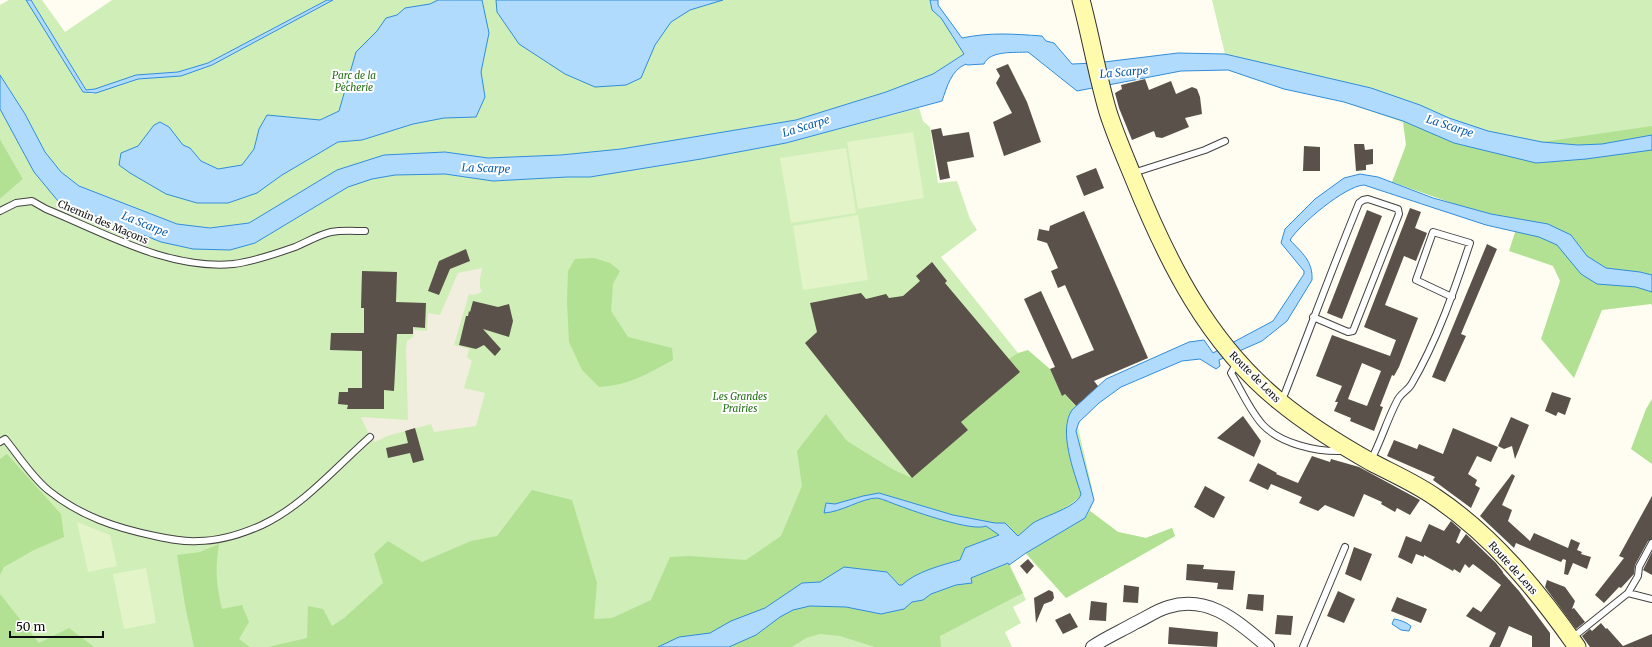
<svg xmlns="http://www.w3.org/2000/svg" width="1652" height="647" viewBox="0 0 1652 647" font-family="Merriweather,serif">
<style>
.green{fill:#d0eeb7}
.forest{fill:#b2e194}
.pitch{fill:#e3f4c9}
.plaza{fill:#f1eedf}
.water{fill:#b1dbfc;stroke:#308ddb}
.building{fill:#59514a;fill-rule:evenodd}
.lines{fill:none;stroke-linecap:round;stroke-linejoin:round}
.lane-casing{stroke:#424242;stroke-width:8}
.street-casing{stroke:#424242;stroke-width:14}
.secondary-casing{stroke:#313131;stroke-width:19}
.lane{stroke:#fff;stroke-width:6}
.street{stroke:#fff;stroke-width:12}
.secondary{stroke:#fffbad;stroke-width:17}
.labels{text-anchor:middle;dominant-baseline:central;stroke-width:4;stroke-linejoin:round;paint-order:stroke}
.park-label{font-size:10px;font-style:italic;fill:#256f18;stroke:#fff}
.street-label{font-size:10px;fill:#0f0f0f;stroke:#fff}
.water-label{font-size:11px;font-style:italic;fill:#0b5eaf;stroke:#fff}
</style>
<rect width="100%" height="100%" fill="#fffdf2"/>
<path class="green" d="M9 0H26L83 92 92 94 138 79 181 76 212 65 333 0H930L932 10 941 18 964 54 933 74 886 92 796 120 621 149 561 155 488 158 445 152 384 155 337 170 249 223 210 228 177 224 79 186 61 172 45 152 25 114 0 75V5Z
M31 0H42L65 32 112 0H327L208 63 178 72 136 75 95 89 86 90Z
M1212 0H1652V142L1548 153 1295 81 1254 61 1225 54Z
M919 108 923 121 930 127 938 183 957 181 970 219 977 230 941 257 1018 353 1075 414 1092 488 1094 500 1090 511 1118 532 1146 538 1172 528 1175 536 1066 598 1025 553 1010 565 1026 600 1013 607 1021 623 1005 632 1012 647H0V199L23 179 0 139V109L34 172 58 201 255 243 348 187 372 179 395 175 445 174 493 181 567 177H590L701 159 786 143Z"/>
<path class="forest" d="M1371 88 1420 105 1449 118 1488 131 1542 142 1652 126V306L1651 304 1602 310 1574 378 1541 339 1560 281 1553 266 1509 251 1517 226 1392 182 1406 145 1403 122 1344 102Z
M0 139 23 179 0 199Z
M594 258 610 263 620 271 613 284 611 311 628 337 672 348 673 360C647 374 630 385 599 387L582 370 569 342 567 301 568 271 575 259Z
M1028 350 1050 369 1062 395 1065 394 1076 407 1072 410 1068 451 1081 494 1080 497 1057 513 1033 523 1018 536 999 535 966 548 960 560 941 565 923 573 931 594 956 585 972 583 971 578 1008 563 1023 593 940 636 941 647H875L840 636 820 634 806 638 792 647H268L307 638 308 606 323 609 332 626 344 618 383 583 374 554 388 541 422 562 471 541 497 536 532 490 572 500 597 583 594 619 612 618 651 600 670 557 689 556 746 560 781 536 802 486 797 451 826 414 847 441 894 470 912 478 968 430 961 422 1009 359 1018 353Z
M1652 399V464L1631 449 1646 409Z
M7 454 61 514 64 537 34 550 4 567 0 575V459Z
M1090 511 1118 532 1146 538 1172 528 1175 536 1066 598 1026 553 1085 518Z
M219 544C215 570 216 583 222 609L242 605 249 622 239 639 250 647H194L185 605 177 555 200 552Z
M0 594 39 643 69 628 94 647H0Z"/>
<path class="pitch" d="M913 132 924 198 858 209 847 142Z
M846 148 856 213 791 223 780 158Z
M858 215 868 280 803 290 793 226Z
M77 522 110 535 117 566 88 572Z
M146 568 156 623 124 629 113 574Z"/>
<path class="plaza" d="M482 268 480 279V288L482 292 474 295 469 294 454 345 469 349 467 357 472 361 464 388 485 393 476 426 434 432 431 424 387 436 375 442 370 437 361 417 408 420 406 350 407 341 413 337 414 330 427 331 428 313 440 315 458 273Z"/>
<path class="water" d="M26 0H31L86 90 95 89 136 75 178 72 208 63 327 0H333L212 65 181 76 138 79 96 93 83 92Z
M438 0H482L489 33 481 72 485 97 476 117 444 118 413 124 362 140 338 142 282 175 257 193 228 203H197L166 194 130 173 119 165 121 153 138 146 154 125 160 122 169 127 183 145 190 148 201 161 218 169 242 165 254 149 259 129 267 115 320 120 339 111 356 52 377 31 386 18 397 15 405 8 430 4Z
M496 0H723L690 10 671 22 655 45 641 78 626 85 595 87 565 74 519 44 497 12Z
M930 0H938V5L962 38C991 32 1013 34 1042 36L1046 41 1054 43 1072 64 1096 63 1178 53 1225 54 1371 88 1420 105 1449 118 1488 131 1542 142 1578 145 1602 144 1652 135V150L1586 159 1536 163 1454 143 1403 121 1344 102 1284 89 1228 70 1181 71 1077 91 1028 52C1015 53 990 50 984 64L967 65 966 64C951 70 947 87 942 101L786 143 701 159 590 177H567L493 181 445 174 395 175 372 179 348 187 255 243 230 250 193 249 161 242 58 201 34 172 0 109V75L25 114 45 152 61 172 79 186 177 224 210 228 249 223 337 170 384 155 445 152 488 158 561 155 621 149 796 120 886 92 933 74 964 54 941 18 932 10Z
M1360 174 1378 177 1433 198 1491 214 1548 224 1571 235 1587 256 1606 268 1640 272 1652 275V292L1636 287 1597 284 1581 274 1557 245 1539 237 1486 225 1364 185C1345 186 1300 224 1290 240 1302 253 1313 261 1312 280L1287 321 1262 341 1219 360 1220 366 1216 369 1200 359 1182 361 1121 387 1099 403 1079 422 1076 431 1094 500 1085 518 1026 553 1009 565 1008 563 971 578 972 583 956 585 931 594 923 600 912 602 904 609 881 614 846 607 810 606 793 610 780 617 756 635 729 647H658L679 637 710 633 731 621 765 608 802 583 820 582 844 567 887 572 899 585H902C915 572 942 565 960 560L965 548 999 535 986 526C973 532 916 512 900 506 893 504 884 499 877 498 862 498 842 512 824 513L826 503 835 504 863 496 879 493 953 515 995 523H1005L1018 536C1023 532 1028 527 1033 523 1044 516 1078 507 1081 494 1074 472 1058 431 1072 410L1106 379 1189 342 1204 340 1213 353 1273 321 1304 274V271L1281 243 1285 229 1315 199 1344 178Z
M1394 619C1400 620 1406 622 1411 626L1409 631 1401 630 1392 624Z"/>
<path class="building" d="M1008 64 1027 102 1041 142 1004 156 993 122 1012 113 996 83 1000 76 996 69Z
M1145 79 1149 90 1171 81 1176 94 1192 87 1197 89 1200 97 1202 114 1185 118 1189 127 1162 138 1156 137 1154 131 1132 140 1119 108 1115 93 1122 89 1121 85Z
M941 128 943 136 969 132 974 157 947 162 950 178 940 180 931 130Z
M1354 144H1364L1365 150 1373 149V164L1366 165V170L1356 171Z
M1304 146 1320 147V171H1303Z
M1096 168 1104 188 1084 196 1076 176Z
M1410 208 1421 212 1415 228 1427 233 1416 261 1404 256 1385 305 1418 318 1399 367 1394 376 1392 375 1380 406 1383 407 1374 431 1350 421 1351 418 1334 411 1338 402H1335L1342 386 1316 376 1332 335 1390 356 1396 340 1364 327ZM1362 363 1381 371 1367 406 1348 399Z
M1367 210 1382 216 1342 319 1327 313Z
M1084 211 1148 358 1094 381 1098 386 1076 406 1065 394 1062 396 1050 369 1055 367 1024 299 1041 291 1072 359 1094 350 1065 285 1058 288 1051 271 1058 268 1047 243 1037 240 1039 229 1049 231 1050 226Z
M1487 244 1497 249 1461 334 1466 336 1445 382 1432 377Z
M466 249 470 261 450 269 439 295 428 291 439 261Z
M932 262 947 281 945 283 1020 372 961 422 968 430 912 478 805 343 817 332 810 303 861 293 866 299 886 294 889 298 903 296 920 281 916 276Z
M362 271 397 272 396 302 426 303 425 328 413 327V334H397L394 391 384 390V409H347L348 405 338 404 339 392H348V388H362V351L330 350 331 333H364V308H361Z
M473 301 498 307 509 304 513 321 509 337 483 329 501 349 495 356 484 345 476 349 459 345 466 316H468L469 311 470 312Z
M1552 392 1571 398 1565 415 1558 412 1556 416 1545 411Z
M1243 416 1261 441 1254 457 1217 438Z
M1511 417 1529 425 1515 459 1512 446 1504 449 1498 446Z
M415 428 424 460 413 463 410 453 388 458 386 448 408 443 405 431Z
M1453 428 1498 447 1491 462 1477 456 1468 474 1477 480 1475 485 1480 488 1471 508 1433 480 1435 477 1387 456 1394 440 1417 449 1419 444 1443 454Z
M1312 456 1330 462 1331 459 1359 467 1420 500 1410 515 1397 508 1395 512 1381 504 1382 502 1364 494 1354 517 1325 505 1318 511 1299 503 1302 497 1271 484 1268 490 1249 481 1258 463 1277 473 1276 474 1298 483Z
M1512 474 1515 476 1502 505 1512 510 1508 521 1530 541 1534 533 1568 548 1571 539 1580 543 1577 550 1582 552 1581 554 1591 557 1587 569 1573 563 1568 575 1564 574 1566 560 1563 559 1561 562 1516 543 1514 548 1480 516Z
M1205 486 1225 497 1214 518 1211 517 1194 507Z
M1652 496V539L1648 541 1635 565 1634 574 1621 588 1619 587 1604 603 1595 595 1624 558 1619 556Z
M1451 521 1461 530 1456 542 1459 544 1466 534 1496 563 1503 572V573L1519 591 1550 633V647H1532V636L1509 626 1500 647H1489L1496 633 1466 616 1473 607 1481 612 1501 585 1473 564 1469 568 1465 564 1460 573 1454 569 1453 571 1424 555V557L1416 554 1412 564 1398 557 1406 536 1421 542 1429 524 1444 531Z
M1354 547 1372 554 1361 581 1345 574Z
M1652 552V575L1643 570Z
M1028 559 1034 566 1027 574 1020 566Z
M1187 564 1204 565 1203 569 1235 571 1233 590 1217 589 1218 583 1186 580Z
M1547 580 1565 587 1575 601 1572 609 1574 608 1585 622 1576 629 1545 587Z
M1124 585 1139 587 1138 603 1123 602Z
M1049 590 1053 592 1054 598 1052 601 1044 604 1036 623 1034 598Z
M1338 591 1355 599 1344 623 1327 616Z
M1248 594 1264 595 1263 611 1246 609Z
M1397 597 1427 609 1421 623 1391 611Z
M1091 601 1107 603 1106 621 1089 620Z
M1070 613 1078 627 1063 634 1055 620Z
M1277 615 1293 616 1291 635 1275 634Z
M1601 623 1606 629 1607 628 1623 646 1652 634V647H1590L1582 636 1590 629 1592 631Z
M1169 627 1218 632 1217 647 1168 644Z"/>
<g class="lines">
<defs>
<path id="lane" d="M1133 173 1205 150 1225 141
M0 211 16 203 32 201 46 209C105 233 168 270 233 264 250 262 278 253 295 247 307 242 318 235 331 232 342 230 354 231 365 231
M1237 363 1231 373C1241 390 1249 409 1262 424 1280 444 1317 452 1343 451
M1281 401 1285 393C1310 329 1333 266 1359 203L1363 200 1368 199 1398 209 1399 214 1353 331 1348 332 1313 317
M0 442 5 439C19 456 31 476 48 490 80 516 116 528 155 536 169 539 183 542 198 541 219 541 242 534 262 525 303 506 336 467 370 437
M1371 460C1381 441 1387 420 1397 401 1400 394 1407 391 1411 385 1437 341 1454 291 1470 243L1433 232 1416 280 1452 297
M1628 593 1652 599
M1572 638 1628 593 1638 576 1639 567 1652 543
M1303 647 1345 547"/>
<path id="street" d="M1092 647C1105 638 1121 631 1135 623 1146 618 1157 610 1168 607 1210 594 1239 623 1268 647"/>
<path id="secondary" d="M1081 0C1091 37 1097 75 1108 112 1115 134 1125 157 1134 179 1168 263 1208 343 1279 401 1307 424 1339 444 1371 462 1392 473 1415 483 1435 497 1492 535 1538 591 1577 647"/>
</defs>
<use href="#lane" class="lane-casing"/>
<use href="#street" class="street-casing"/>
<use href="#secondary" class="secondary-casing"/>
<use href="#lane" class="lane"/>
<use href="#street" class="street"/>
<use href="#secondary" class="secondary"/>
</g>
<g class="labels">
<g class="park-label">
<text x="354" y="75">Parc de la<tspan x="354" dy="12">Pècherie</tspan></text>
<text x="740" y="396">Les Grandes<tspan x="740" dy="12">Prairies</tspan></text>
</g>
<g class="street-label">
<text transform="translate(103 222) rotate(23)">Chemin des Maçons</text>
<text transform="translate(1255 377) rotate(45)">Route de Lens</text>
<text transform="translate(1513 568) rotate(48)">Route de Lens</text>
</g>
<g class="water-label">
<text transform="translate(1124 72) rotate(-5)">La Scarpe</text>
<text transform="translate(806 126) rotate(-17)">La Scarpe</text>
<text transform="translate(1450 126) rotate(18)">La Scarpe</text>
<text transform="translate(486 168) rotate(2)">La Scarpe</text>
<text transform="translate(145 224) rotate(22)">La Scarpe</text>
</g>
</g>
<path d="M10 631v6h93v-6" fill="none" stroke="#0f0f0f" stroke-width="2"/>
<text x="16" y="631" font-size="12" fill="#0f0f0f" stroke="#ffffff" stroke-width="3" paint-order="stroke">50 m</text>
</svg>
